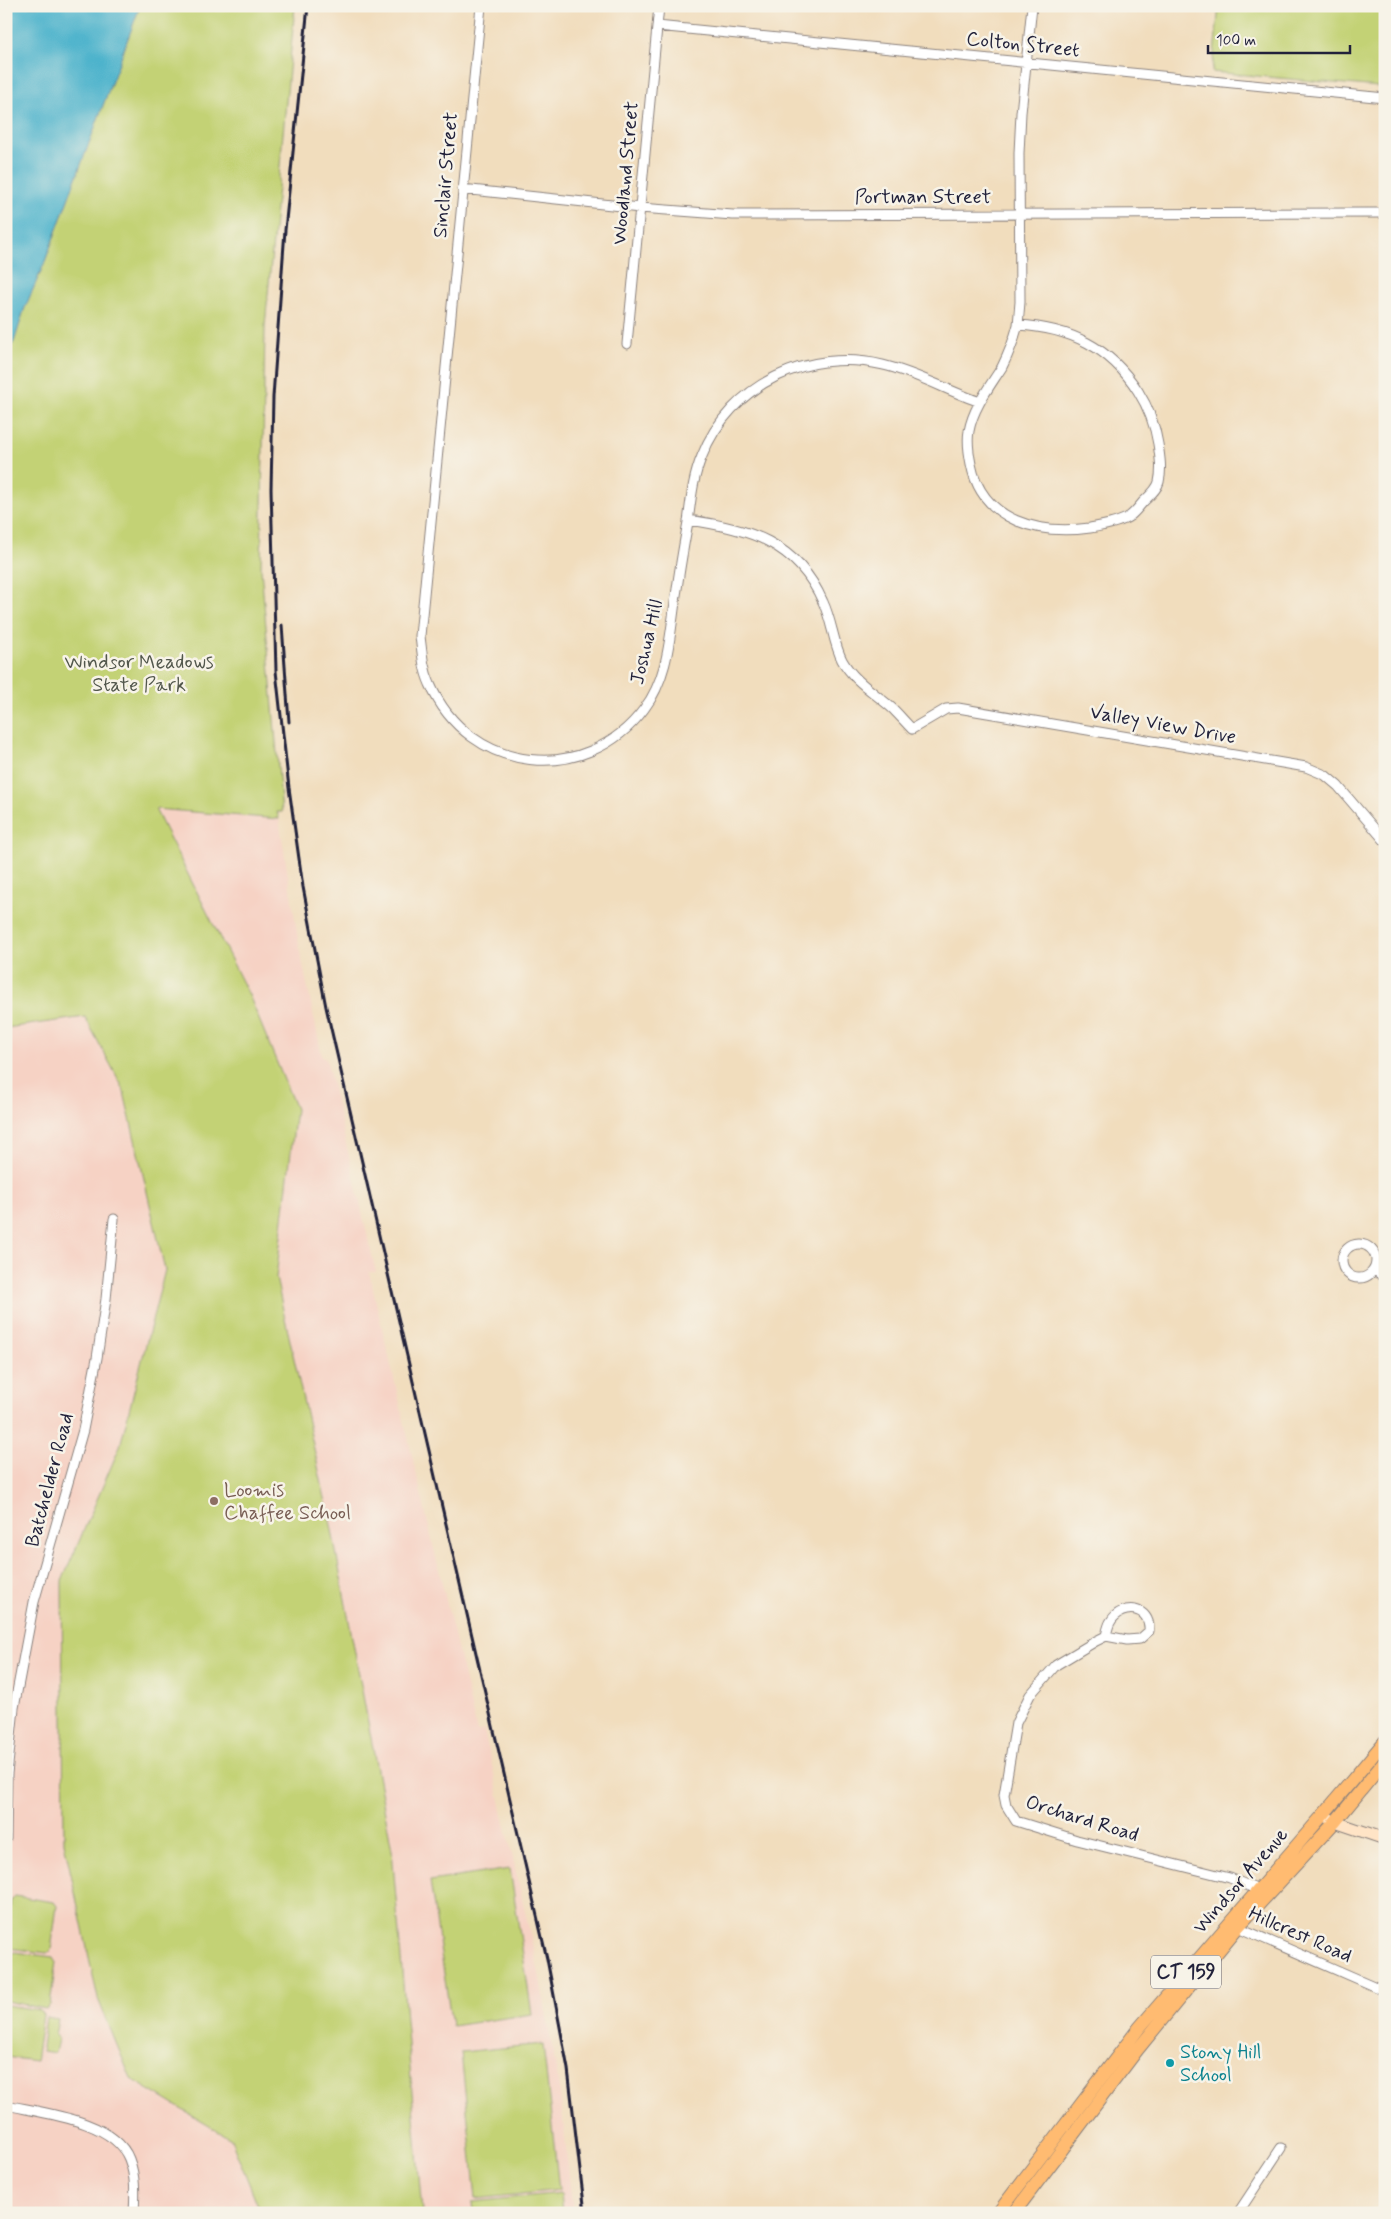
<svg xmlns="http://www.w3.org/2000/svg" width="1391" height="2219" viewBox="0 0 1391 2219" font-family="Mynerve,sans-serif">
<style>
.built{fill:#f6d2c4}
.green{fill:#c3d274;stroke:#727a58}
.water{fill:#4db3cc;stroke:#386a84}
.lines{fill:none;stroke-linecap:round;stroke-linejoin:round}
.minor-casing{stroke:#8a807c;stroke-width:11}
.secondary-casing{stroke:#8a807c;stroke-width:13}
.primary-casing{stroke:#8a807c;stroke-width:14}
.minor{stroke:#fff;stroke-width:9}
.secondary{stroke:#ffe4c6;stroke-width:11}
.primary{stroke:#ffbb71;stroke-width:12}
.rail{stroke:#22223b;stroke-width:3}
.education-dot{fill:#8d6e63;stroke:#f7f3e8;stroke-width:2}
.culture-dot{fill:#0f9aa8;stroke:#f7f3e8;stroke-width:2}
.labels{text-anchor:middle;dominant-baseline:central;stroke-width:5;stroke-linejoin:round;paint-order:stroke}
.shield{fill:#f7f3e8;stroke:#62616f;stroke-width:1}
.shield-label{font-size:19px;font-weight:bold;fill:#22223b}
.street-label{font-size:20px;fill:#22223b;stroke:#f7f3e8}
.park-label{font-size:20px;fill:#52574c;stroke:#f7f3e8}
.education-label{font-size:20px;fill:#785e54;stroke:#f7f3e8;text-anchor:start}
.culture-label{font-size:20px;fill:#0d838f;stroke:#f7f3e8;text-anchor:start}
</style>
<rect width="100%" height="100%" fill="#f7f3e8"/>
<filter id="ink" filterUnits="userSpaceOnUse"><feTurbulence type="fractalNoise" baseFrequency=".02" numOctaves="2"/><feDisplacementMap in="SourceGraphic" scale="10" xChannelSelector="R" yChannelSelector="G"/><feConvolveMatrix kernelMatrix="1 2 1 2 8 2 1 2 1" color-interpolation-filters="sRGB"/></filter>
<filter id="wash" filterUnits="userSpaceOnUse"><feTurbulence type="fractalNoise" baseFrequency=".0096" numOctaves="4" result="noise"/><feDisplacementMap in="SourceGraphic" scale="20" xChannelSelector="R" yChannelSelector="G"/><feGaussianBlur stdDeviation="1.12" result="paint"/><feColorMatrix in="noise" values="0 0 0 0 0 0 0 0 0 0 0 0 0 0 0 0 0 1.4 0 .05"/><feComposite in="paint" operator="in"/></filter>
<g filter="url(#wash)">
<rect width="100%" height="100%" fill="#f1ddbd"/>
<path class="built" d="M6 795 279 819 300 951 322 1056 326 1058 376 1272H369L477 1732 484 1730 540 1978 560 2092 573 2213H6Z"/>
<path class="green" d="M140 6H295L265 326 261 569 282 812H277L279 819 155 809 249 995 296 1109 276 1278 331 1525 392 1850 422 2213H261L231 2139 131 2079 98 1999 64 1842 62 1581 120 1446 165 1270 123 1088 85 1017 6 1028V353L14 342 24 310 44 264Z
M1219 6H1384L1385 52 1379 87 1212 72Z
M510 1869 532 2014 452 2026 430 1881Z
M15 1896 54 1902 57 1906 51 1950 47 1953 8 1948 6 1945 11 1900Z
M15 1952 53 1957 56 1962 50 2005 46 2009 6 2001 10 1955Z
M6 2005 39 2010 43 2015 36 2061 6 2057Z
M46 2017 58 2019 55 2035 58 2039 55 2053 43 2051 42 2047Z
M543 2044 559 2190 476 2199 461 2052Z
M561 2193 563 2213H473L472 2202Z"/>
<path class="water" d="M6 6H140L44 264 24 310 14 342 6 353Z"/>
</g>
<g filter="url(#ink)">
<g class="lines">
<defs>
<path id="minor" d="M481 6 420 636C422 652 423 669 430 684 469 774 586 787 644 709 670 675 670 630 677 589 680 566 684 544 688 522 691 499 693 477 702 456 730 384 810 347 883 365 917 373 948 391 980 402
M657 26 1385 98
M462 189 640 208 733 215 1385 213
M1018 325C1070 328 1110 347 1138 391 1148 407 1155 425 1158 444 1160 457 1162 469 1159 482 1157 490 1149 496 1143 502 1139 507 1135 512 1130 516 1120 523 1102 526 1090 528 1040 535 982 522 971 464 969 454 967 441 969 431 973 408 990 386 1002 367 1009 353 1014 340 1018 325Z
M1018 325 1020 302 1019 153 1021 113 1032 6
M627 344 659 6
M688 520C748 528 797 542 823 602 832 621 833 642 842 660 855 683 876 693 894 710 900 716 906 723 912 729L946 709 958 708 1306 767 1325 775 1338 786 1385 841
M1342 1261a17 17 0 1 1 34 0a17 17 0 1 1-34 0Z
M1374 1270 1385 1277
M1106 1636C1107 1632 1108 1625 1111 1621 1122 1603 1151 1606 1149 1631L1140 1639 1127 1640 1106 1636 1096 1641 1056 1665 1030 1695 1016 1723 1004 1795 1006 1805 1016 1821 1077 1840 1230 1878 1263 1892
M6 1839 7 1774 14 1708 34 1602 83 1430 97 1358 106 1299 114 1219
M1233 1925 1385 1991
M6 2105C42 2113 114 2120 129 2159 136 2177 135 2195 134 2213
M1238 2213 1281 2148"/>
<path id="secondary" d="M1323 1815 1335 1822 1385 1839"/>
<path id="primary" d="M998 2213 1139 2028 1323 1815 1385 1741
M1014 2213 1138 2049 1238 1927 1335 1822 1385 1761"/>
</defs>
<use href="#minor" class="minor-casing"/>
<use href="#secondary" class="secondary-casing"/>
<use href="#primary" class="primary-casing"/>
<use href="#minor" class="minor"/>
<use href="#secondary" class="secondary"/>
<use href="#primary" class="primary"/>
<path class="rail" d="M308 6 285 230 273 397 271 489 276 671 289 788 303 887 326 1007 547 1959 568 2069 585 2213
M282 625 289 722"/>
</g>
</g>
<circle class="education-dot" cx="214" cy="1501" r="5"/>
<circle class="culture-dot" cx="1170" cy="2063" r="5"/>
<g class="labels">
<rect class="shield" x="1151" y="1955.5" width="70" height="33" rx="4"/>
<g class="shield-label">
<text x="1186" y="1972">CT 159</text>
</g>
<g class="street-label">
<text transform="translate(1023 45) rotate(6)">Colton Street</text>
<text transform="translate(626 173) rotate(-85)">Woodland Street</text>
<text transform="translate(446 175) rotate(-85)">Sinclair Street</text>
<text x="923" y="197">Portman Street</text>
<text transform="translate(647 642) rotate(-77)">Joshua Hill</text>
<text transform="translate(1163 725) rotate(10)">Valley View Drive</text>
<text transform="translate(50 1480) rotate(-75)">Batchelder Road</text>
<text transform="translate(1082 1819) rotate(17)">Orchard Road</text>
<text transform="translate(1241 1881) rotate(-49)">Windsor Avenue</text>
<text transform="translate(1300 1935) rotate(24)">Hillcrest Road</text>
</g>
<g class="park-label">
<text x="139" y="662">Windsor Meadows<tspan x="139" dy="23">State Park</tspan></text>
</g>
<g class="education-label">
<text x="224" y="1490">Loomis<tspan x="224" dy="23">Chaffee School</tspan></text>
</g>
<g class="culture-label">
<text x="1180" y="2052">Stony Hill<tspan x="1180" dy="23">School</tspan></text>
</g>
</g>
<rect width="1391" height="2219" fill="none" stroke="#f7f3e8" stroke-width="25"/>
<path d="M1208 45v8h142v-8" fill="none" stroke="#22223b" stroke-width="2.5"/>
<text x="1216" y="45" font-size="15" fill="#22223b" stroke="#f7f3e8" stroke-width="4" paint-order="stroke">100 m</text>
</svg>
